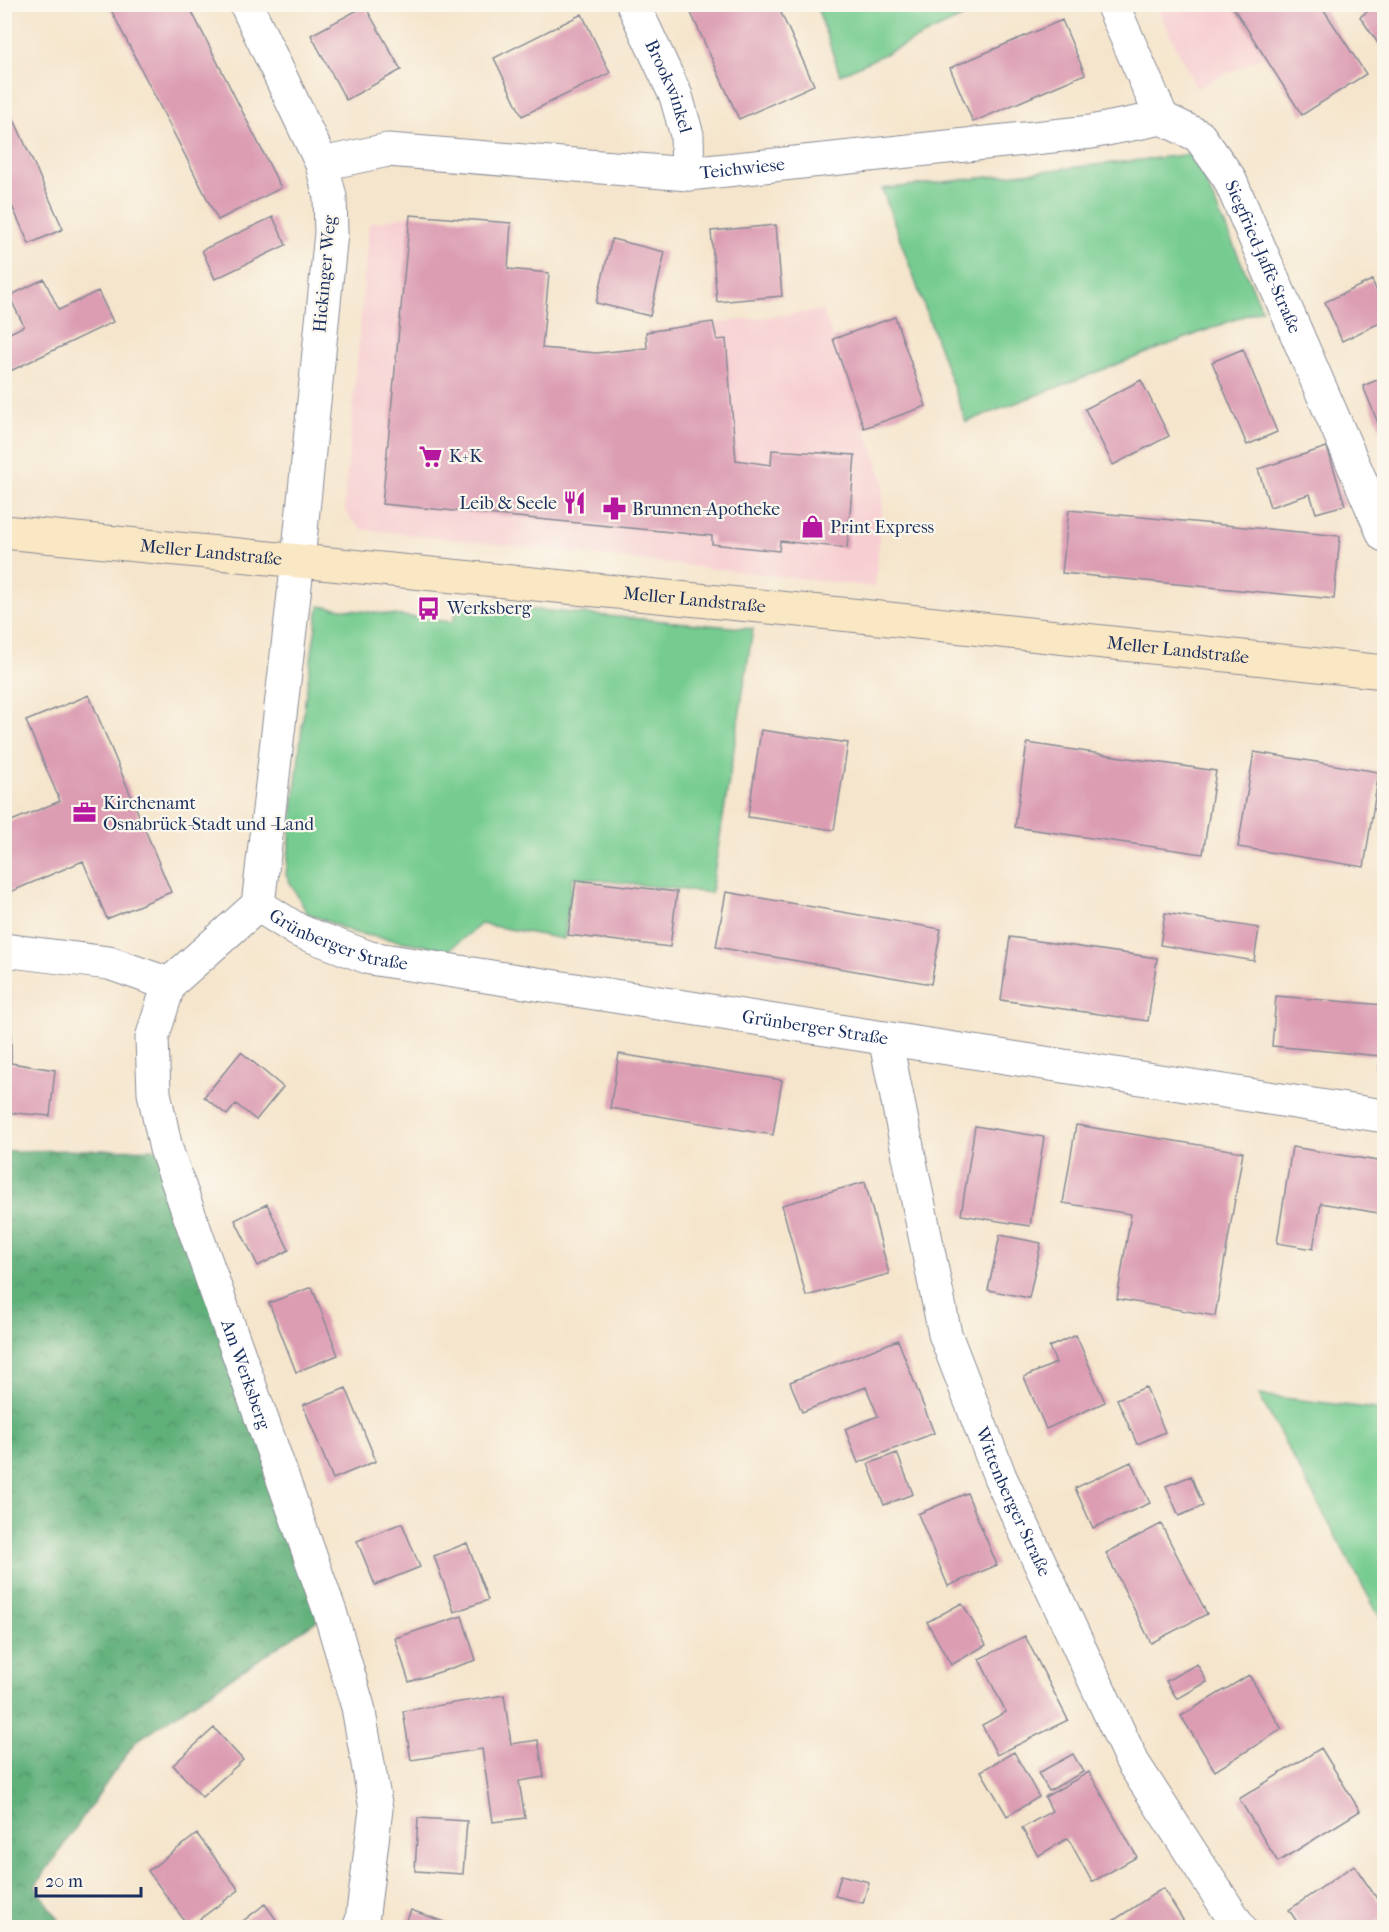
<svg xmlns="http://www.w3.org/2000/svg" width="1389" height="1932" viewBox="0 0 1389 1932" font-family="'IM FELL French Canon',serif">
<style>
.built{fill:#f7cfd2}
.green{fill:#76cc90;stroke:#487e77;stroke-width:1.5}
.forest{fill:url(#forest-crowns);stroke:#3e706c;stroke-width:1.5}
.building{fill:#dc9db3}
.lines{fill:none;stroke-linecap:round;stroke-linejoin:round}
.street-casing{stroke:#888a95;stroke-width:35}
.secondary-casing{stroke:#888a95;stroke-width:35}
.street{stroke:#fff;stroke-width:33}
.secondary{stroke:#fae7c3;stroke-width:33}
.labels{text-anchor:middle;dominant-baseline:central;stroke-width:4.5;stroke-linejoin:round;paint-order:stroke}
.street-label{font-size:18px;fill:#1b2f5e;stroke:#fbf7ec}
.poi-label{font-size:18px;fill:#1b2f5e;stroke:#fbf7ec;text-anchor:start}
</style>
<defs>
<pattern id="forest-crowns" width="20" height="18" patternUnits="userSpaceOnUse" patternTransform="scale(1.5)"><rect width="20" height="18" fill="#60b07a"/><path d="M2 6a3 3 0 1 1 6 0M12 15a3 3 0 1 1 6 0" fill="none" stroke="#4e9067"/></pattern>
</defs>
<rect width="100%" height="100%" fill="#fbf7ec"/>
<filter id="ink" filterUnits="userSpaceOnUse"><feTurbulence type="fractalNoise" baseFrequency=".0167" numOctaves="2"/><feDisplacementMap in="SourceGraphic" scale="12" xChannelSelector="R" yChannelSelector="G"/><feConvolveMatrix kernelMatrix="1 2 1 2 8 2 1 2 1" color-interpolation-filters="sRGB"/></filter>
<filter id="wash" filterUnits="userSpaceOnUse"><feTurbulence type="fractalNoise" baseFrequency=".008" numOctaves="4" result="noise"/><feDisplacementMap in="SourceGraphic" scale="24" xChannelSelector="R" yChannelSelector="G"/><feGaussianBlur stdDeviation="1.35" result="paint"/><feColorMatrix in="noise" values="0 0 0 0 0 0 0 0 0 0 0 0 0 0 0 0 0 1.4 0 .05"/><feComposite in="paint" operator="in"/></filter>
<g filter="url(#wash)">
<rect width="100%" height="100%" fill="#f5e5cc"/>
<path class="built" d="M1156 5H1231L1264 56 1196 88Z
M410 215 402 297 546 313 543 348 596 353 646 348V332L823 310 884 482 875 587 362 529 351 520 344 508 369 224Z"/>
<path class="green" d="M816 4H989V5L840 75Z
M1193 154 1262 309 966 422 882 189Z
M461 603 753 629 711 893 573 877 564 939 481 924 449 950 355 933 307 913 286 875 305 700 319 606 452 622Z
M1259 1395 1384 1410V1625Z"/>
<path class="forest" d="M166 1149 330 1612 135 1742 35 1886 64 1927H5L4 1151Z"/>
<g id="blocks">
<path class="building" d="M108 4H188L281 188 218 220Z
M687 4H777L814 85 739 119Z
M1231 4H1320L1366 74 1302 115Z
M1378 4H1384V52L1360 17Z
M365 6 401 70 346 100 311 35Z
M582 14 610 73 522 116 494 58Z
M1062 20 1085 74 973 122 950 68Z
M4 97 63 229 29 244 4 188Z
M410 215 511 223 508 269 549 273 542 348 596 353 647 348 646 332 713 322 717 340 726 339 736 460 771 465 772 450 855 455 847 548 780 541 779 551 712 544V536L382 504Z
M273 217 286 245 215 279 202 250Z
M776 225 782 296 717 302 711 231Z
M612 239 665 252 650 316 596 303Z
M44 279 59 310 98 291 113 322 4 374V336L24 326 9 296Z
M1372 280 1384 308V321L1342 341 1325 302Z
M895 317 926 406 864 428 833 339Z
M1243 349 1277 432 1247 445 1212 362Z
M1384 377V426L1380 428 1363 386Z
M1141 380 1169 436 1113 465 1085 409Z
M1327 447 1345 505 1316 513 1310 494 1270 507 1258 469Z
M1069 510 1340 536 1334 599 1062 573Z
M89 695 171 892 107 919 83 861 10 892 4 880V824L60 801 26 721Z
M761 730 848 743 834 830 748 817Z
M1027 743 1216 771 1203 854 1015 827Z
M1254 752 1379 772 1364 867 1238 847Z
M576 880 677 892 670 947 568 935Z
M726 892 941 929 931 984 716 947Z
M1165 913 1259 928 1254 961 1160 945Z
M1010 937 1157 958 1148 1021 1001 1000Z
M4 990H11V1063L55 1070 50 1116 4 1112Z
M1276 996 1384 1005V1071H1379L1380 1056 1272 1046Z
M241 1052 283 1087 256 1120 236 1104 227 1115 204 1097Z
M619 1054 782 1080 773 1135 610 1108Z
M1076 1125 1243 1152 1215 1316 1117 1299 1131 1214 1063 1203Z
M975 1126 1044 1137 1030 1226 961 1215Z
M1292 1147 1384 1162V1214L1321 1203 1313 1249 1277 1243Z
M865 1182 889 1274 806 1296 782 1205Z
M267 1204 289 1250 258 1266 235 1220Z
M1000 1235 1041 1243 1029 1298 988 1290Z
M312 1287 338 1355 296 1372 269 1303Z
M1076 1335 1105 1402 1046 1429 1024 1377 1056 1363 1049 1347Z
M898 1340 934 1433 858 1463 845 1429 878 1416 866 1387 802 1412 790 1382Z
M1146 1387 1165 1432 1137 1444 1117 1399Z
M346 1388 376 1461 333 1479 303 1405Z
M897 1453 913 1494 884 1505 868 1464Z
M1131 1462 1150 1503 1093 1528 1075 1488Z
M1191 1476 1203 1506 1179 1516 1166 1486Z
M967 1493 997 1565 948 1586 918 1514Z
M402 1523 420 1567 375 1585 357 1541Z
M1161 1524 1207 1614 1151 1643 1106 1553Z
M467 1543 488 1600 454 1612 434 1556Z
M962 1603 986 1645 951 1665 927 1622Z
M462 1616 476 1660 409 1682 395 1638Z
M1025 1636 1068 1720 997 1755 982 1725 1006 1712 979 1659Z
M1197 1664 1207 1682 1177 1699 1166 1681Z
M1249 1675 1282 1729 1215 1771 1181 1716Z
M504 1695 511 1744 538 1740 544 1777 519 1781 525 1818 493 1822 482 1749 411 1760 403 1711Z
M214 1728 243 1760 202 1797 173 1765Z
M1321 1748 1360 1811 1278 1862 1239 1799Z
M1014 1752 1039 1797 1007 1816 981 1771Z
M1073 1754 1083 1772 1049 1791 1038 1773Z
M1089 1772 1137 1857 1092 1882 1068 1838 1038 1856 1022 1828 1052 1811 1045 1797Z
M418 1818 467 1821 463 1874 415 1871Z
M197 1834 239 1890 189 1927 148 1871Z
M1354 1865 1384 1909V1916L1368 1928H1301L1289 1910Z
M841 1875 869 1882 863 1903 835 1896Z
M1163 1888 1188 1928H1102Z
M265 1904 282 1928H234Z
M411 1910 458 1927V1928H404Z"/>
</g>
</g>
<g filter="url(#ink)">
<use href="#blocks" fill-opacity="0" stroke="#888a95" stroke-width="1.5"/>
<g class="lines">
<defs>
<g id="street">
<path d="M246 4 322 164 330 197 331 233 298 560 258 905"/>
<path id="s1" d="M633 4 676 96 687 135 688 174"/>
<path id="s2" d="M1112 4 1162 118 1199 136 1229 178 1384 535"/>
<path id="s3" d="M322 164 388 150 688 174 1091 132 1162 118"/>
<path d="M4 950 109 963 169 984"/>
<path id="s4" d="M169 984 258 905 299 931 370 958 1384 1116"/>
<path id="s5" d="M169 984 152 1038 154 1093 166 1149 330 1612 358 1707 376 1809 362 1921 359 1928"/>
<path id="s6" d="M885 1038 945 1334 1000 1477 1133 1763 1240 1928"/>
</g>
<g id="secondary">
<path id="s7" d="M4 532 861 616 1384 672"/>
</g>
</defs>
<use href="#street" class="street-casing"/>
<use href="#secondary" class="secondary-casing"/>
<use href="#street" class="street"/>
<use href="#secondary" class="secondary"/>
</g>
</g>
<defs>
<symbol id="supermarket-bare" viewBox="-9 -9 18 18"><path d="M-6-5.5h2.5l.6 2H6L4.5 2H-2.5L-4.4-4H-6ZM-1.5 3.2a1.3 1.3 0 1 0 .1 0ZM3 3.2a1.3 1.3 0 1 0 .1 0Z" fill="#b5179e" stroke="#fbf7ec" stroke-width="2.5" paint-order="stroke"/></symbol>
<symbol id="restaurant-bare" viewBox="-9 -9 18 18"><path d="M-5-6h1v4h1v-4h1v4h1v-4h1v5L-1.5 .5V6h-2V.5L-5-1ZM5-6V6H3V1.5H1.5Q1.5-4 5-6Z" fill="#b5179e" stroke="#fbf7ec" stroke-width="2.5" paint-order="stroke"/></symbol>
<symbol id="pharmacy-bare" viewBox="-9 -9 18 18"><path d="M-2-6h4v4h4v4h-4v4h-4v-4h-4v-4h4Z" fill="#b5179e" stroke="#fbf7ec" stroke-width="2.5" paint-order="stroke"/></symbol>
<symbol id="shop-bare" viewBox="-9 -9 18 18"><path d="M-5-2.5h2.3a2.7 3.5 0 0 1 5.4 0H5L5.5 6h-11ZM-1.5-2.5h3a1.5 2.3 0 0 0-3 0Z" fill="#b5179e" stroke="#fbf7ec" stroke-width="2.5" paint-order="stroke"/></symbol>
<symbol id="bus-bare" viewBox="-9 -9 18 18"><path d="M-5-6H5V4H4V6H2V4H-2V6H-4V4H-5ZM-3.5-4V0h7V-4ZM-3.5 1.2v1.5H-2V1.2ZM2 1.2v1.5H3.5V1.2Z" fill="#b5179e" stroke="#fbf7ec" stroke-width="2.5" paint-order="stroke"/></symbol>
<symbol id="office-bare" viewBox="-9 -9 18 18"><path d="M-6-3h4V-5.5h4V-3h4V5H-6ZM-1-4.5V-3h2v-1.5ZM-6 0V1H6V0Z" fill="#b5179e" stroke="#fbf7ec" stroke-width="2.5" paint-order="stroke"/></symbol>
</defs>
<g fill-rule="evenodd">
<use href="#supermarket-bare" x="414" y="440" width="33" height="33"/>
<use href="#restaurant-bare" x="558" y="486" width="33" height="33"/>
<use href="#pharmacy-bare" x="598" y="492" width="33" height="33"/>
<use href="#shop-bare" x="796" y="510" width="33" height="33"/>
<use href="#bus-bare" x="412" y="592" width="33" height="33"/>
<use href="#office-bare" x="68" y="796" width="33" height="33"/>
</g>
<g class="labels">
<g class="street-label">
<text stroke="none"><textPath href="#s1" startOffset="90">Brookwinkel</textPath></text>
<text stroke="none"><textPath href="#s3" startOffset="423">Teichwiese</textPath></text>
<text stroke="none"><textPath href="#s2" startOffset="303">Siegfried-Jaffe-Straße</textPath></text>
<text transform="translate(325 274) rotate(-85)">Hickinger Weg</text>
<text stroke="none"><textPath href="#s7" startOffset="208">Meller Landstraße</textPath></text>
<text stroke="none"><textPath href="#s7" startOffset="694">Meller Landstraße</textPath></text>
<text stroke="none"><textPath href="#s7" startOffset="1180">Meller Landstraße</textPath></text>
<text stroke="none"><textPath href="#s4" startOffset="208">Grünberger Straße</textPath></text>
<text stroke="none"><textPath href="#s4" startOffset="694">Grünberger Straße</textPath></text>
<text stroke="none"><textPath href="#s5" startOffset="408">Am Werksberg</textPath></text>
<text stroke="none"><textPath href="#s6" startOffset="483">Wittenberger Straße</textPath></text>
</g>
<g class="poi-label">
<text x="449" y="456">K+K</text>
<text x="557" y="503" text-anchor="end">Leib &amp; Seele</text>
<text x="632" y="509">Brunnen-Apotheke</text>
<text x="830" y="527">Print Express</text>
<text x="447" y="608">Werksberg</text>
<text x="103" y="803">Kirchenamt<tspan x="103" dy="21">Osnabrück-Stadt und -Land</tspan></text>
</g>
</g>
<rect width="1389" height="1932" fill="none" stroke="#fbf7ec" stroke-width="24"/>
<path d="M36 1887v9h105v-9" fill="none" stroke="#1b2f5e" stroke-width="3"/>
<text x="45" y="1887" font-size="18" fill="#1b2f5e" stroke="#fbf7ec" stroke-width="4.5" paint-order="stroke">20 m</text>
</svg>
